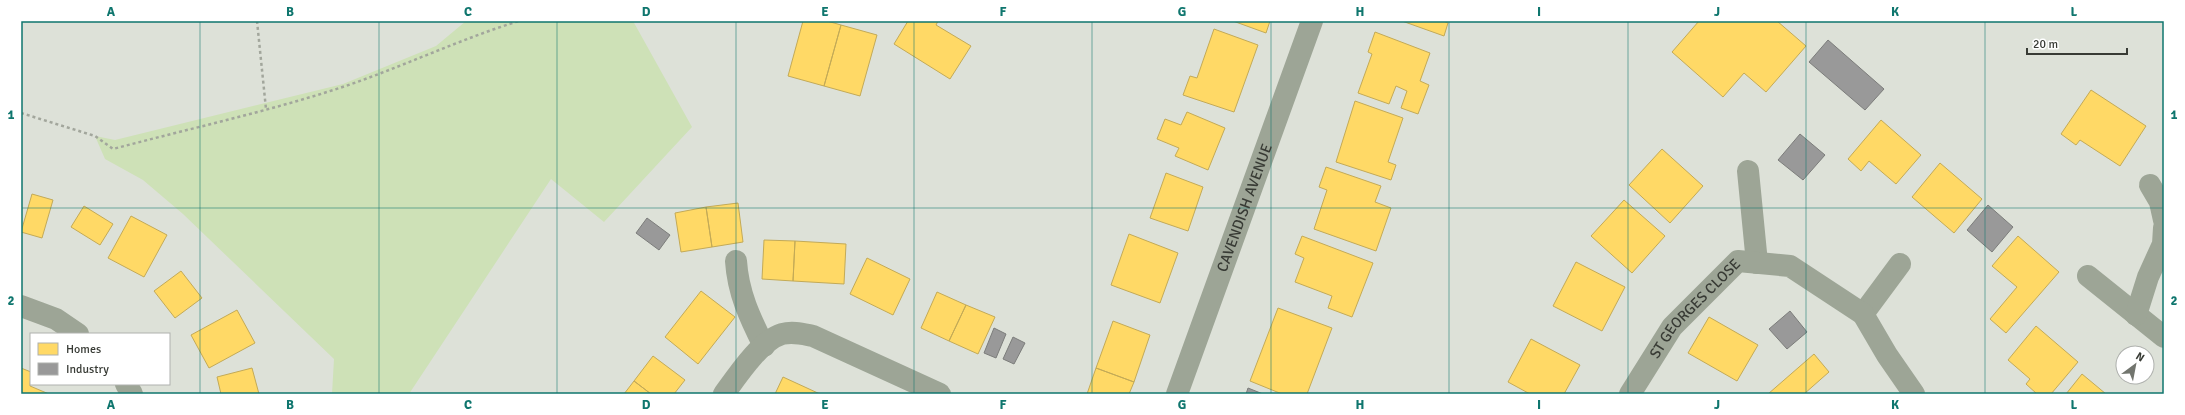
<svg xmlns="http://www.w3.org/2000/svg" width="2185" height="415" viewBox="0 0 2185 415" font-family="Signika,sans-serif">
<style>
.green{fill:#cee1b7}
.homes{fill:#ffd966;stroke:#c3aa57}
.industry{fill:#999;stroke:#7c7d7b}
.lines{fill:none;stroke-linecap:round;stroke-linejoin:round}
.path{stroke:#a2a69c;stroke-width:2.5;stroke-dasharray:3 3;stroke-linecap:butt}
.minor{stroke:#9da596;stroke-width:22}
.grid{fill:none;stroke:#0f766e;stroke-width:1;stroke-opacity:0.55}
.labels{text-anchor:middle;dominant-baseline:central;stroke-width:4;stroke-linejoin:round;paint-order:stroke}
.street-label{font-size:15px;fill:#383b35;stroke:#fff}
.neatline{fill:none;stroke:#0f766e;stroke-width:1.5}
.grid-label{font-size:13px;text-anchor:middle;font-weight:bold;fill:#0f766e}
</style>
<rect width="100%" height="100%" fill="#dde1d8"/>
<path class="green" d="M466 21H633L692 127 604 222 551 179 409 394H332L334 359 183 214 143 180 105 159 95 136 115 140 343 84 436 46Z"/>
<path class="homes" d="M803 21H827L841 25 824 86 788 76Z
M908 21H938L936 25 971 46 950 79 894 44Z
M1233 21H1270L1266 33Z
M1402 21H1443L1448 23 1444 36Z
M1699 21H1777L1806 46 1766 92 1744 73 1723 97 1672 52Z
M841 25 877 35 860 96 824 86Z
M1214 29 1258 45 1234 112 1183 95 1190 76 1197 78Z
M1375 32 1430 53 1420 81 1429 85 1418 114 1401 108 1407 91 1396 86 1389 104 1358 93 1372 54 1368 52Z
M2091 90 2146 126 2120 166 2080 140 2076 145 2061 134Z
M1355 101 1403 118 1388 162 1396 165 1391 180 1336 162Z
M1187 112 1225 128 1208 170 1175 156 1179 148 1157 139 1165 119 1181 125Z
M1881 120 1921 155 1896 184 1869 161 1861 171 1848 159Z
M1662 149 1703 186 1670 223 1629 185Z
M1940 163 1982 199 1954 233 1912 197Z
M1326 167 1381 186 1375 202 1391 208 1376 251 1314 229 1327 190 1319 187Z
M1166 173 1203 187 1188 231 1150 218Z
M32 194 53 200 42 238 21 232Z
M1624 200 1665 236 1632 273 1591 236Z
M738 203 743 242 712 247 706 207Z
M84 206 113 224 100 245 71 227Z
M706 207 712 247 681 252 675 213Z
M131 216 167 235 144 277 108 258Z
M1129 234 1178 253 1160 303 1111 285Z
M1302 236 1373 263 1352 317 1328 308 1332 296 1295 282 1304 258 1295 254Z
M2018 236 2059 272 2006 333 1990 319 2017 287 1992 266Z
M764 240 795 241 793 281 762 279Z
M795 241 846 244 844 284 793 281Z
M867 258 910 279 893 315 850 294Z
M1576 262 1625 287 1602 331 1553 306Z
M181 271 202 298 175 318 154 291Z
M701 291 735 317 698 364 665 337Z
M937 292 966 305 949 341 921 328Z
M966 305 995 317 978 354 949 341Z
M1278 308 1332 328 1307 394H1282L1250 381Z
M237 310 255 343 209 368 191 335Z
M1709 317 1758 345 1737 381 1688 353Z
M1113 321 1150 335 1134 382 1096 368Z
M2036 326 2078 362 2051 394H2037L2026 384 2030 379 2008 360Z
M1531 339 1580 365 1564 394H1530L1508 382Z
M1814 354 1829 372 1804 394H1768Z
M653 356 685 380 674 394H651L634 381Z
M21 368 31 372 30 386 49 394H21Z
M252 368 259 394H221L217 377Z
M1096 368 1134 382 1129 394H1087Z
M2082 374 2106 394H2066Z
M783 377 820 394H775Z
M634 381 651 394H624Z"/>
<path class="industry" d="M1828 40 1884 89 1865 110 1809 62Z
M1800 134 1825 155 1803 180 1778 160Z
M1988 205 2013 227 1992 252 1967 230Z
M647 218 670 235 659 250 636 233Z
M1790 311 1807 332 1787 349 1769 329Z
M994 328 1006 334 996 358 984 353Z
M1013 337 1025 343 1014 364 1003 359Z
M1248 388 1263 394H1246Z"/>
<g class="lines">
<path class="path" d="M257 21 266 109
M21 113 95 136 113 149C184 130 257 114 327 92 392 72 454 41 519 21"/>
<g class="minor">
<path d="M1748 171 1757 263"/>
<path d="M2150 185 2160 202 2164 220"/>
<path d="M736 261C738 293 750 318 764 346"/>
<path d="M2088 276 2164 337"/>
<path d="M21 306 56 319 78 334"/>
<path d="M1863 314 1900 264"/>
<path d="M2136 315 2148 277 2163 244 2164 228"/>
<path d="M126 384 132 394"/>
<path d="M724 394C737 376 761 340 782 334 793 331 803 334 813 336L940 394"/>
<path id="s1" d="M1177 394 1312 21"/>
<path id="s2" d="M1630 394 1672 327 1738 261 1790 266 1863 314 1887 355 1914 394"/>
</g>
</g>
<path class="grid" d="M200 21V394M379 21V394M557 21V394M736 21V394M914 21V394M1092 21V394M1271 21V394M1449 21V394M1628 21V394M1806 21V394M1985 21V394M21 208H2164"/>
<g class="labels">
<g class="street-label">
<text stroke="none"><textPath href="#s1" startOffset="198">CAVENDISH AVENUE</textPath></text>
<text stroke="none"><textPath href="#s2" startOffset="108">ST GEORGES CLOSE</textPath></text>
</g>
</g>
<rect width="2185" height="415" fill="none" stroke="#ffffff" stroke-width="44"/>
<rect x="30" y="333" width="140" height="52" fill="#ffffff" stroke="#afb1ae"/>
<rect x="38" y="343" width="20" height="12" fill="#ffd966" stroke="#afb1ae"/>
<text x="66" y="353" font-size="12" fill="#383b35">Homes</text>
<rect x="38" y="363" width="20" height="12" fill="#999999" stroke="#afb1ae"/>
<text x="66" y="373" font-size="12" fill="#383b35">Industry</text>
<g transform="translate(2135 365) rotate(32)"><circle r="19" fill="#ffffff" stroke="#afb1ae"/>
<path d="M0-3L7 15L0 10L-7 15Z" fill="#72756e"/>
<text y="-6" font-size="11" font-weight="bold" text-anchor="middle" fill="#383b35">N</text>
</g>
<path d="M2027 48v6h100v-6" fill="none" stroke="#383b35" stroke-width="2"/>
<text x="2033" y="48" font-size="12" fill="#383b35" stroke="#ffffff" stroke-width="3" paint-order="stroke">20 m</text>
<rect x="22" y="22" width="2141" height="371" class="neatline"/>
<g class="grid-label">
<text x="111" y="16">A</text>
<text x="290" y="16">B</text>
<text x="468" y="16">C</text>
<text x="646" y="16">D</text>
<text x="825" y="16">E</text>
<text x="1003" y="16">F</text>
<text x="1182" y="16">G</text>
<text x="1360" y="16">H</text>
<text x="1539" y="16">I</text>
<text x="1717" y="16">J</text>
<text x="1895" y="16">K</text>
<text x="2074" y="16">L</text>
<text x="11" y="119">1</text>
<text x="2174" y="119">1</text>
<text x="11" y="305">2</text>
<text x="2174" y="305">2</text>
<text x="111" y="409">A</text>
<text x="290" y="409">B</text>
<text x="468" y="409">C</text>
<text x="646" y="409">D</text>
<text x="825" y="409">E</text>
<text x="1003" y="409">F</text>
<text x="1182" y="409">G</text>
<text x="1360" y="409">H</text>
<text x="1539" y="409">I</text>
<text x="1717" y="409">J</text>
<text x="1895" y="409">K</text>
<text x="2074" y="409">L</text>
</g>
</svg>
